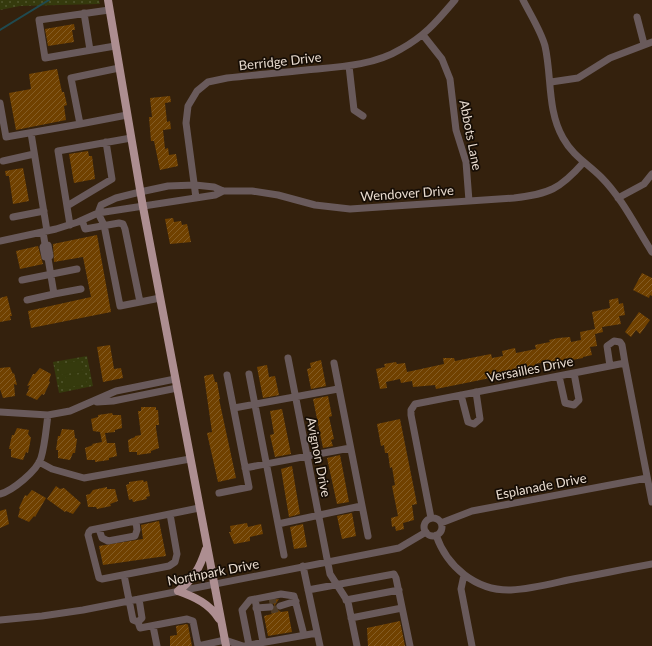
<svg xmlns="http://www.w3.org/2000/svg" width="652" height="646" viewBox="0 0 652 646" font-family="Lato,sans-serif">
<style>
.grass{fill:url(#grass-dots)}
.garden{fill:#353a0d}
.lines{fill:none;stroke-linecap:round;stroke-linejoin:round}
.stream{stroke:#204a50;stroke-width:2}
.building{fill:url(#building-hatch)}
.minor-tunnel{stroke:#4f3d2a;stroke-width:7;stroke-dasharray:7 3.5;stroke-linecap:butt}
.minor{stroke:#695a5b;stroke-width:7}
.major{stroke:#ad8e91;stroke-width:8}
.labels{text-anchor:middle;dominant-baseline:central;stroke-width:3.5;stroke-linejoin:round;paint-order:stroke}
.street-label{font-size:13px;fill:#e9dcd0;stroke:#160d05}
</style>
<defs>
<pattern id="grass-dots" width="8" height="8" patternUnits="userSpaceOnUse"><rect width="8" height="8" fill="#353a0d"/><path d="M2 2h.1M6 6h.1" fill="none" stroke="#52562f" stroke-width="1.8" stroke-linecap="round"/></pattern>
<pattern id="building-hatch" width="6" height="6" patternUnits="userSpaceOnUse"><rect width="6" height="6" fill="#704100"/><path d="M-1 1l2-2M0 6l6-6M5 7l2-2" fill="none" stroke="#845c24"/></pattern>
</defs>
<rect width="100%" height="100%" fill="#34210d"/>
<path class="grass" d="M0 0H99L100 4 20 6 0 10Z
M87 356 93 386 59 393 53 362Z"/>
<path class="garden" d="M81 360 83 371 61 375 59 365Z
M85 373 87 384 65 388 62 378Z"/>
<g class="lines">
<path class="stream" d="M0 30 49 0"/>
</g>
<path class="building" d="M74 24 75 30H72L74 42 48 46 45 29Z
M57 69 62 92H64L67 105 64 106 66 120 16 130 9 93 31 89 29 74Z
M170 96 171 102 165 103 167 122 170 121 171 129 163 130 165 149 168 148 169 155 176 154 178 166 160 170 154 141H151L149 117H152L150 98Z
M88 151 89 156H92L95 179 74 183 69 154Z
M23 168 29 201 13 204 9 176H6L5 171Z
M173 218 174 222 181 221 182 225 187 224 191 242 170 244 165 219Z
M97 235 111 312 31 328 28 311 91 297 83 257 54 262 53 244Z
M38 246 43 264 20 269 16 251Z
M642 273 652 278V296L650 295 649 298 633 290Z
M7 296 12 316H10L11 320 0 322V298Z
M618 298 619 304 623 303 625 315 619 316 621 324 602 327 603 332 595 334 597 346 590 347 592 355 583 357V358L545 365 544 362 535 364 536 368 529 369 528 367 519 369 520 372 436 389 435 385 413 387 412 381 401 383 400 379 386 382 387 388 380 389 376 369 385 367 384 364 396 362 397 364 405 363 407 372 444 364 443 358H454L455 361 491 354 492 358 503 356 502 351 515 348 516 353 536 349 535 345 550 342 549 340 558 338 570 337 571 342 581 340 580 332 595 329 592 312 610 308 609 300Z
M639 312 650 320 640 334 636 330 631 337 625 332Z
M110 345 114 369 121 368 123 378 103 382 97 347Z
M321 360 326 386 311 389 307 369 311 368 310 363Z
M267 365 269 377 275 376 279 395 263 398 257 367Z
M10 367 13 374 14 373 17 385 14 384 15 396 3 398 0 389V368Z
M40 368 51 374 49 381 50 382 44 395 42 394 37 400 26 395 29 389H28L30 385 27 386 33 374H35Z
M213 374 215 382H217L220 399H219L236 478 218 482 207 433 212 432 204 376Z
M328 396 332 416 329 417 334 439 331 440 333 446 323 448 313 399Z
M141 407H156V410H158L159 425H156V428L159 448 151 451V453L137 455V452H129L128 440 135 437V436L141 435 138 411H141Z
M282 409 291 454 275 457 270 435 274 434 270 411Z
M112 413 113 415H121L122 428 115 430V432L105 433 107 443H115L117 456 109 458V460L95 462V460H87L85 448 93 445 92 444 102 442 100 432 93 431 91 419 98 417V415Z
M400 419 417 504 412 505 414 520 403 523 404 529 396 531 395 526 392 527 391 518 398 516 392 486 395 485 392 467 390 468 388 453H385L384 445 381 446 377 424Z
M17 428 29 430 28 434 31 438 28 453 26 452 23 460 11 457V449H9L12 435H14Z
M62 429 74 430 75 438 77 439 75 453H73L70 460 58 458V450H56L58 436H60Z
M340 455 349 502 337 504 327 458Z
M292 466 300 514 289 517 281 469Z
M143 480 144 482 147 481 150 496 146 497 147 499 133 502 132 499 129 500 126 485 129 484V482Z
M56 486 60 489 64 488 81 503 73 514 66 511 65 512 47 499Z
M107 487V489H115L118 501 110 504 111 506 97 509 96 507H88L86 495 90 494 93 490Z
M32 490 46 498 35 517 34 516 29 522 18 517 20 509 19 508 25 495 27 496Z
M6 509 9 524 0 528V511Z
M352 513 356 536 342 539 337 516Z
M159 521 166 556 103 565 99 546 143 539 141 525Z
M247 523 248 527 261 524 263 534 250 537V541L234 544 229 532H231L230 526Z
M303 524 307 547 294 549 290 527Z
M279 599 275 605V608L281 612 288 611 292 632 268 636 264 616 272 614 271 612 275 609 274 604 269 601Z
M400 621 405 646H368L367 628Z
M187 624 188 625 192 646H170V636L177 635 176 626Z"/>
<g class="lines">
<path class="minor-tunnel" d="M269 601 279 599
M271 610 281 608"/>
<path class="minor" d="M523 0C530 14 541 31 545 46 552 77 547 110 563 138 573 156 587 163 601 177 622 198 636 227 652 252
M109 10 39 20 45 58 115 46
M84 13 90 50
M637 17 644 44
M423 35 442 59 450 79 456 130 466 162 469 201
M349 66 354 110 363 116
M119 68 71 78 80 124 127 115
M551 82 578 78 610 58 652 42
M0 103 6 137 80 124
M31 133 47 231
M3 161 34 154
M196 198 186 123 188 106 197 91 208 82 227 78C253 75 280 73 306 70 338 67 373 66 401 49 426 35 437 21 455 0
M618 198 644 184 652 174
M67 206 112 179 106 142
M98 213 101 205 116 198 140 192 168 186 195 185 214 187 223 191H252L278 195 315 205 350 209 514 198C549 194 560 189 583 163
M98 213 104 225 120 306 160 298
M13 217 44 211
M82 220 85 229 119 223 123 224 125 229 140 302
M70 225 58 151 131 138
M43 232 45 244 43 247 45 257 48 258
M0 241 56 229 78 222 98 213 215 195 223 191
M22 280 77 269
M54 294 81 289
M27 300 54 294 48 258 50 256 48 245 45 244
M288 358 330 574 348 602 357 646
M334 363 368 536
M610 366 607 346 614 341 620 342 622 345 625 363
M249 374 284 555
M559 376 565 403 574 405 579 400 574 373
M461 395 468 422 474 424 480 419 476 392
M97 402 113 401 177 388
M234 408 338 389
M0 412 48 415 70 411 116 391 175 379
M39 462 52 469 84 478 190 459
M245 468 350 448
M219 493 249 487 227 375
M0 494C12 491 37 471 41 458 45 445 46 429 48 415
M170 514 177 554 175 562 169 566 102 579 99 578 88 535 89 532 91 530 199 508
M431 518 411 415V410L415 404 625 363 652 502
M424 527a9 9 0 1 1 18 0a9 9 0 1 1-18 0Z
M441 523 472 511 647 478
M278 524 361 506
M99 529 102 538 108 541 135 536 137 530 136 521
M436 535C447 567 476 591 511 590 531 589 550 584 568 580 596 575 624 569 652 564
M303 566 320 646
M124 575 133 620 138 622 140 628 187 619 193 621 198 646
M464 575 461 589 472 646
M308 590 394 574 396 578 410 646
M255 599 263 642
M346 600 399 590
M280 606 296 601
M256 608 270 607
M351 618 402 608
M0 620 42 616 83 610 399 548 426 532
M138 622 142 618 139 599
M153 626 157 646
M249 645 242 610 250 600 281 594 294 596 304 635
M198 646 225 640 243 646 317 633"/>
<path class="major" d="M108 0 143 207 226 646
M178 591C195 597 210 604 219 619
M178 591C194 579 200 567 206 549"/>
</g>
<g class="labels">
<g class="street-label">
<text transform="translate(280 61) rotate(-6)">Berridge Drive</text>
<text transform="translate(471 135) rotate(79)">Abbots Lane</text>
<text transform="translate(407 193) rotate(-4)">Wendover Drive</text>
<text transform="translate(530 369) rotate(-11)">Versailles Drive</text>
<text transform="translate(319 457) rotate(79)">Avignon Drive</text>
<text transform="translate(541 486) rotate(-11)">Esplanade Drive</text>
<text transform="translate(213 572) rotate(-11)">Northpark Drive</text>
</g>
</g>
</svg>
